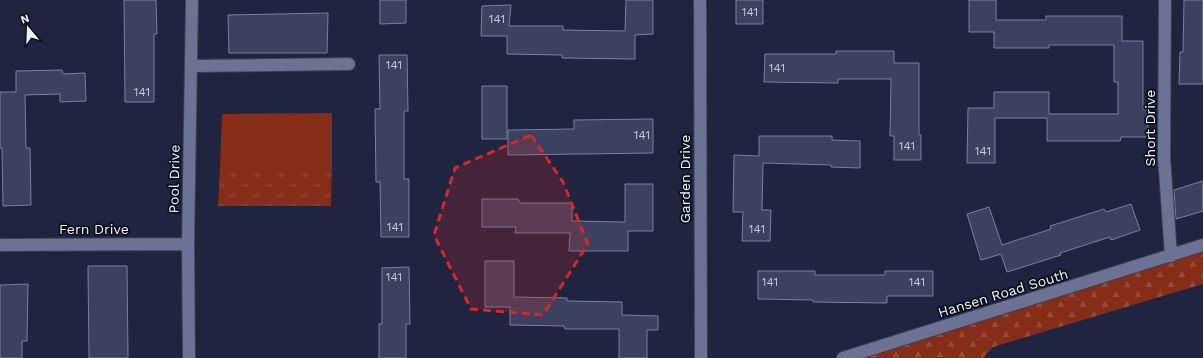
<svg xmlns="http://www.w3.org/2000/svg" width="1203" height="358" viewBox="0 0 1203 358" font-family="'Work Sans',sans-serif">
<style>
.grass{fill:#852d17}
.forest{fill:url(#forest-firs)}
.park{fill:url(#park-tufts)}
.building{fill:#3b415f;stroke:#7880a2}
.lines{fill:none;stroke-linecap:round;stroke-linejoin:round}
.lane-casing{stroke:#3d3f56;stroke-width:14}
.street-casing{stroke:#3d3f56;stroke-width:14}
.lane{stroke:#6b7293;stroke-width:12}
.street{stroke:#6b7293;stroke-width:12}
.marked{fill:#d62828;fill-opacity:0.2;stroke:#d62828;stroke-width:3;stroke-dasharray:8 5;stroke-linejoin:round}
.labels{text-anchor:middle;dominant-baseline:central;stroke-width:3.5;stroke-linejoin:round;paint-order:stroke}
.number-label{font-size:12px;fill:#c3c6d7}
.street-label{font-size:14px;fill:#f0f3ff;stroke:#0c0f1b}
</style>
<defs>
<pattern id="forest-firs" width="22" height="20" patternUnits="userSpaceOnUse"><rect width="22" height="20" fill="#852d17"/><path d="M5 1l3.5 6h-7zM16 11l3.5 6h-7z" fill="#974c3a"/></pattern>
<pattern id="park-tufts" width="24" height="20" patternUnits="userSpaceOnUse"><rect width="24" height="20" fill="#852d17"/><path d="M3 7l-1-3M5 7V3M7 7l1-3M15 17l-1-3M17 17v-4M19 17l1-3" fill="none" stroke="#974c3a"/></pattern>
</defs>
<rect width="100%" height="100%" fill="#1f2440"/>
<path class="grass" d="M332 113V167H220L222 114Z"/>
<path class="forest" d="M1203 243V284L993 347 983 358H853Z"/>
<path class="park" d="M220 167H332L331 206H218Z"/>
<path class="building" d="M124 0H156L157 34H154V102H125Z
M380 0H406V23L380 24Z
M626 0H653V34L635 35V59L562 58V55L507 54V36H481L482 6 511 5 509 26H563V30L625 31Z
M736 0H763V24H736Z
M969 0H996V20H1046V16H1122V41H1143V109H1148V137H1121L1120 141H1047V118H995V163H967L968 108H994V92H1049V114H1118V82H1114V45H1049V48H994V32H969Z
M1184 0H1203V84H1179L1180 52H1183Z
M328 13 327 53H229L228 15Z
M836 51H894V63H919V135H921V160H894V136H890L891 79H838V83L764 82 765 54H836Z
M379 55H407L408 111H404V179H409V237H381L380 182H376L375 109H380Z
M62 70 63 74 85 73 86 101 60 102V94L25 95 26 148H30L31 205 3 206 2 148H0V92H16V71Z
M482 86H507V139H482Z
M653 119V153L508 155V130L574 129V120Z
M759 136H832V140L860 141V168L831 167V165L763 163 762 210H771L770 241H742L743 212H733L734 155 759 156Z
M1203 181V211L1176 219 1174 190Z
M625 184H653V231H628V251H569L570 233H515L516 227H482V199H518L520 203H572V221L625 222Z
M1131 204 1140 230 1111 240 1110 237 1060 253 1061 255 1007 272 1001 254 981 260 967 214 989 207 1002 245 1051 229 1050 226 1104 209 1106 212Z
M485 261H514V297L567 298V301L622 302V315L658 316V330H647V358H619V329H565L564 326 510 325V307H485Z
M88 266H127L128 358H89Z
M409 267 410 324H406V358H379V324H382V268Z
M758 271H815V275H885V271H933V296H887V303L813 302V300L758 299Z
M28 284 27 341H22V358H0V285Z"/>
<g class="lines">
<defs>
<path id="lane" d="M192 66 349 64"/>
<path id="street" d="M700 0 701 358
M1165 0 1164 157 1171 256
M0 245 188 244
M189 358 188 244 192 0
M843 358 1203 245"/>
</defs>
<use href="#lane" class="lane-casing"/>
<use href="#street" class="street-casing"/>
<use href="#lane" class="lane"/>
<use href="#street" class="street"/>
</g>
<path class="marked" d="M531 135 563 182 588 244 543 315 471 309 434 235 455 168Z"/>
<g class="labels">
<g class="number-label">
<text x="750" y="12">141</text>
<text x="497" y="19">141</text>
<text x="394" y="65">141</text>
<text x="777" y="68">141</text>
<text x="142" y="92">141</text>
<text x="642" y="135">141</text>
<text x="907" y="146">141</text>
<text x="983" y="151">141</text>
<text x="395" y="227">141</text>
<text x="757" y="229">141</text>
<text x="394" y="277">141</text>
<text x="770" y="282">141</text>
<text x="917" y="282">141</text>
</g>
<g class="street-label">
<text transform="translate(1150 128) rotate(-90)">Short Drive</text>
<text transform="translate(174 179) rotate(-89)">Pool Drive</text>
<text transform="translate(685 179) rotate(-90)">Garden Drive</text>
<text x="94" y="229">Fern Drive</text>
<text transform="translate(1003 293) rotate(-17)">Hansen Road South</text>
</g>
</g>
<g transform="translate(28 28) rotate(341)" stroke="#0c0f1b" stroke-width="3" paint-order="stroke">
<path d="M0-3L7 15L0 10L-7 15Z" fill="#f0f3ff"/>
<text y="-6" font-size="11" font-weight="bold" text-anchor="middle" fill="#f0f3ff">N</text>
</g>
</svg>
